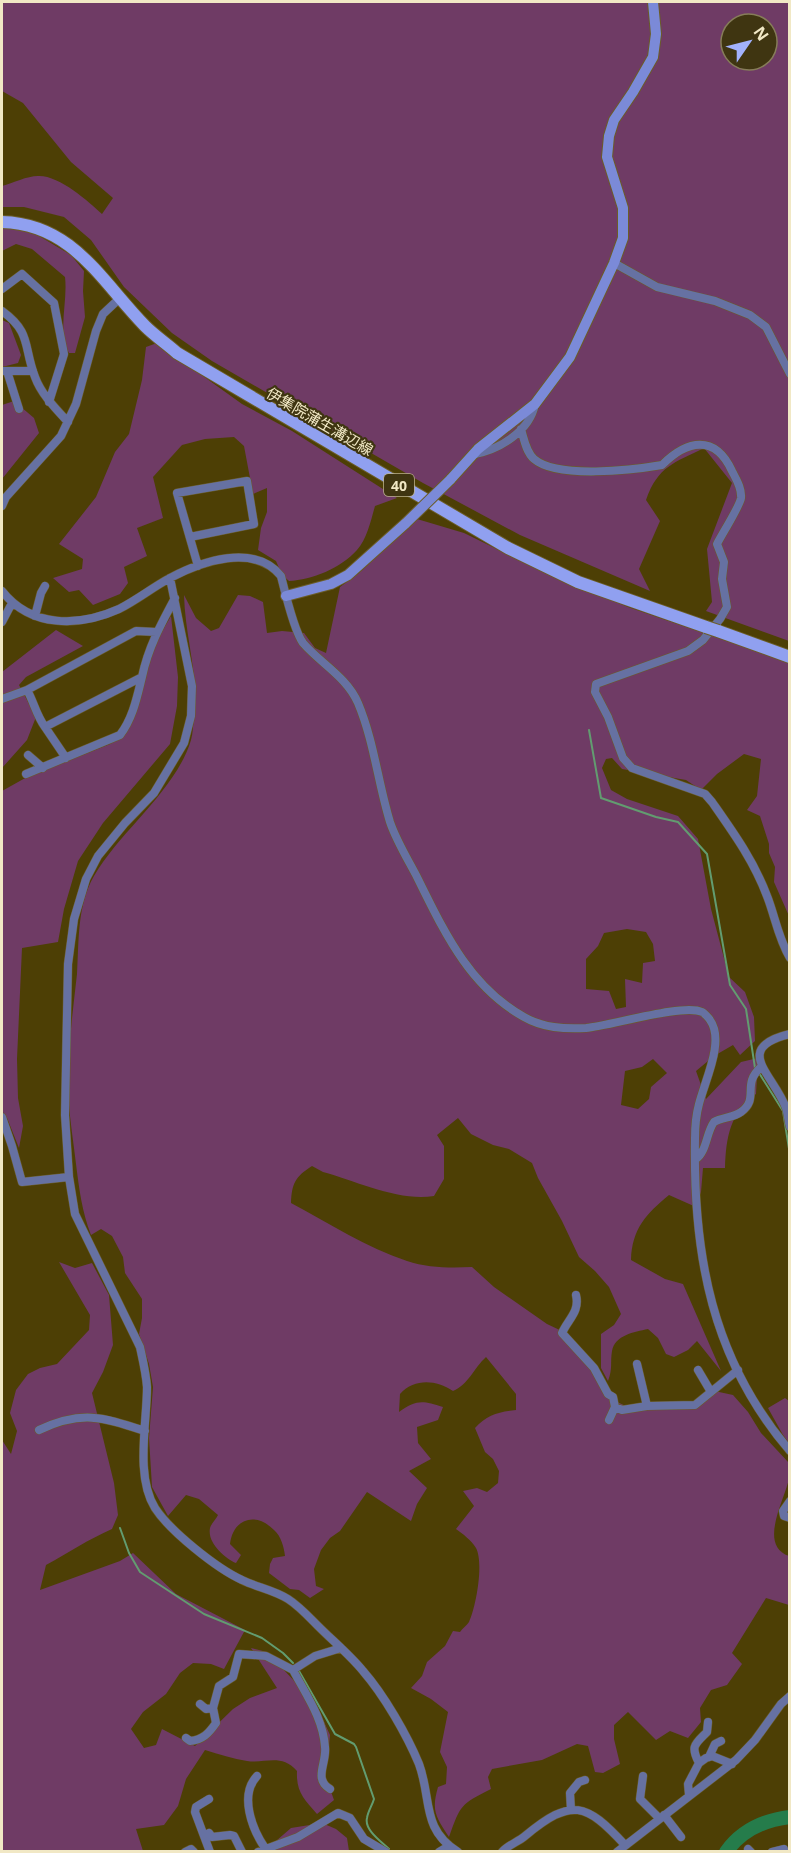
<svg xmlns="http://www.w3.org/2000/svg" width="791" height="1853" viewBox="0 0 791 1853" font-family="'Open Sans','Noto Sans JP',sans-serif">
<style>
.green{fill:#6f3b65;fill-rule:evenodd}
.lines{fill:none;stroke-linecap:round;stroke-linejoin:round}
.stream{stroke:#629c70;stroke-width:2}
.river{stroke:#257c4b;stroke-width:14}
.street-casing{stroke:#6b5d28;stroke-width:9}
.secondary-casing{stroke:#6b5d28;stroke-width:12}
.primary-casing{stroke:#6b5d28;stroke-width:14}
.street{stroke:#6671a2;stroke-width:8}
.secondary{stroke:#7b8ad8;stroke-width:10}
.primary{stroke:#90a0f0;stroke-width:12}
.secondary-bridge-casing{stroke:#6b5d28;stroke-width:12;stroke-linecap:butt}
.primary-bridge-casing{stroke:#6b5d28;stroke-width:14;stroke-linecap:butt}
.secondary-bridge{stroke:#7b8ad8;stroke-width:10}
.primary-bridge{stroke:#90a0f0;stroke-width:12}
.labels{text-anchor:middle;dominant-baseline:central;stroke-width:4.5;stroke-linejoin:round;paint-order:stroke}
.shield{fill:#3f3511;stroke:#bcb28f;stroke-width:1.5}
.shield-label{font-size:14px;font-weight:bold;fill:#f1e8c5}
.street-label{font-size:15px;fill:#f1e8c5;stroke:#3f3511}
</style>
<rect width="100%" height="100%" fill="#4d3f05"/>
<path class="green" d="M2 2H789V641L706 611 712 602 707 549 732 483 704 448C674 463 658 466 646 500L660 521 639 569 650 591 520 535 423 483 212 361 172 333 124 287 91 240 64 217 24 207H2V186C13 183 27 176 38 176 59 175 88 201 102 214L113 198 71 162 23 103 2 91ZM731 24H767V60H731Z
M11 228 29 230 71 255 84 271 83 291 85 317 75 353H69C57 332 68 302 65 277L32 249 16 244 2 251V229Z
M2 320 9 323 21 355 18 363 2 367Z
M157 343 242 404 292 431 397 498 375 506C371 520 367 539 357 550 341 568 312 580 289 581L282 575 276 561 258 550 261 528 267 512V488L253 494 244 446 234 437 205 439 182 445 153 477 163 518 137 528 147 556 124 567 128 583 120 594 93 605 79 590 69 592 53 578 82 569 83 559 59 544 96 497 115 452 129 434 142 380 146 347Z
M14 401 34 418 39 433 2 479V405Z
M417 519 464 533 525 563 628 607 789 662V916L774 882 775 867 769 853V844L760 816 747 810 757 796 761 759 744 754 717 774 701 790 686 780 622 769 612 758 606 759 602 768 611 790 627 799 678 816 698 839 711 909 729 977 745 992 754 1017 755 1041 740 1055 733 1045 714 1056 696 1071 706 1099 741 1062 758 1058 756 1094C730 1113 726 1137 725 1168H703L701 1192 696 1207 669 1195C646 1214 632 1229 631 1260L665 1279 683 1284 721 1371 697 1341 688 1350 674 1357 666 1354 658 1338 648 1329C634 1332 615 1335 612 1351 610 1363 613 1368 608 1381L601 1368V1334L614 1325 621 1314 609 1287 595 1271 579 1257 562 1221 538 1178 532 1163 509 1149 493 1145 471 1134 458 1118 437 1135 444 1146V1179L434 1196C400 1202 356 1181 323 1172L312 1166C295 1177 292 1183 291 1203 329 1223 367 1248 407 1261 428 1268 451 1268 472 1267L494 1287 547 1324 566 1333 613 1400 630 1408 684 1409 710 1390 733 1395 748 1412 761 1433 789 1463C789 1468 790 1474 789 1478 786 1498 757 1545 789 1556V1605L766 1598 732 1653 742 1664 727 1685 711 1690 700 1708 701 1722 688 1738 670 1731 656 1740 628 1712 614 1725V1739L620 1764 603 1773 595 1772 588 1746 577 1744 542 1760 492 1769 488 1777 491 1789C460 1805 461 1804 449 1837 436 1817 431 1811 438 1787L446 1784 447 1767 440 1752 448 1712 431 1699 411 1688 422 1676 427 1662 445 1646 453 1631 460 1632C462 1629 467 1625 469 1622 476 1607 484 1563 476 1548 471 1540 463 1534 456 1529L474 1506 463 1491 477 1488 487 1492 498 1483 499 1471 493 1459 485 1452 475 1428C487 1415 498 1412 516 1410V1394L486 1357C474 1368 468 1385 453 1391 436 1380 415 1378 400 1394L399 1412C417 1399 423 1401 443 1407L438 1420 417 1427 418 1443 431 1459 409 1471 427 1488 417 1504 411 1521 367 1492 340 1531 330 1538 321 1550 314 1569 316 1586 324 1589 310 1598 299 1590 290 1589 269 1573 270 1564 273 1558 285 1556C284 1547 281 1536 274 1530 255 1511 233 1519 230 1544L241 1555 236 1563C225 1558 207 1543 210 1528 211 1524 216 1519 218 1515L199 1499 186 1495 168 1516 152 1487 149 1438 153 1387 149 1364 139 1334 142 1318V1299L125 1273 123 1257 112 1236 101 1229 91 1235C82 1212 79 1188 76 1164 73 1137 68 1110 68 1083 68 1046 73 1010 77 974 79 941 77 905 94 876 121 830 176 790 191 740 193 733 193 724 194 717 199 675 185 637 184 595L196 618 211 631 219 628 238 595 250 596 263 602 267 633 282 631 304 633 315 648 326 653 340 587 359 573ZM627 929 646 932 653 944 655 961 643 963 642 983 625 979 626 1007 616 1009 609 991 586 989V959L598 946 604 933ZM653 1059 667 1073 651 1087 649 1099 638 1109 621 1105 625 1071 642 1067Z
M171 616 178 677 177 706 170 744 103 823 78 861 64 909 58 942 22 948 17 1059 18 1098 23 1126 19 1148 7 1118 2 1111V791L27 777 110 744C141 724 141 691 150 658 155 643 163 630 171 616Z
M56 630 83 646 26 677 19 685 36 717 27 740 2 768V672Z
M59 1262 75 1268 92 1263 109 1295 113 1345 103 1372 92 1393 114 1483 118 1515 112 1529C89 1539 68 1553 46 1565L40 1590 120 1561 133 1553 176 1594 245 1630 224 1669 211 1664 193 1663 180 1673 166 1694 143 1712 131 1729 144 1748 156 1745 162 1729 195 1746 233 1709 250 1698 277 1688 251 1648 267 1652 299 1686 320 1713 330 1735 328 1758 324 1772 334 1800 317 1814C304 1799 296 1792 297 1771 281 1753 265 1764 247 1761 233 1759 219 1754 205 1750L186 1779 178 1806 164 1825 136 1829 143 1851H2V1440L11 1454 17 1431 10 1413 16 1390 28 1374 40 1368 57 1364 89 1330 90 1315Z
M785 1398 789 1401V1443L783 1435 768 1408Z
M322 1823 336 1829 347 1838 349 1851H277L276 1841 291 1828Z"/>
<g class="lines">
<path class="stream" d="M589 730 601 798 656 817 678 822 707 854 730 985 746 1009 755 1068
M759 1073 783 1111 790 1155
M120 1528 129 1553 140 1572 204 1614 262 1638 283 1653 293 1663
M299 1671 335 1734 354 1744 356 1747 374 1799C372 1806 368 1811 367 1818 364 1830 382 1842 389 1849"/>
<path class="river" d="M726 1852C741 1831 764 1820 790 1817"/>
<defs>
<path id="street" d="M614 263 657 287 715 301 750 315 766 327 790 374
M2 289 22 274 54 303 64 354 49 402
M2 311C32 333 23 346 35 377 41 394 56 409 68 422
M2 371H33
M7 371 19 409
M521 429C524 439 526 452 534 459 557 479 633 470 662 465 687 440 715 434 732 471 736 479 742 488 741 498 740 506 722 534 717 544L724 562 722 579 727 607 720 619 703 640 688 651 596 684 595 692 608 717 623 758 632 768 705 794 712 802C733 832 754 861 767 896 775 916 778 938 790 958
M475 454C500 449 530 431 535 404
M2 506 6 497 61 436 76 404 96 331 103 314 120 298
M190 537 254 524 247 481 177 493 198 566
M170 578 192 686 191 716 184 743 154 793 125 823 98 856 86 879 74 919 68 964 65 1115 69 1177 75 1214 140 1347C143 1361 146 1373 147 1387 147 1423 135 1476 155 1508 170 1531 216 1568 242 1580 256 1587 274 1590 288 1599 299 1606 309 1617 318 1626 333 1641 350 1655 363 1671 384 1695 407 1735 419 1764 432 1799 421 1829 458 1852
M2 591C31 628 79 627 119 609 137 600 153 587 170 578 202 561 254 543 281 576 285 592 294 631 303 643 320 663 347 677 358 703 374 741 378 783 390 822 396 840 407 858 416 875 443 929 468 986 524 1017 543 1028 564 1029 586 1028 610 1026 684 1003 702 1012 703 1012 709 1018 710 1020 725 1041 705 1080 699 1104 696 1115 695 1128 695 1139 693 1255 712 1360 790 1451
M35 616 41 593 45 586
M2 622 12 603
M156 632 136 631 27 690C34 702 36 715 45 727L142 677C148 648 161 624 175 598
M2 699 27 690
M45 727 66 758
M28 755 43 768
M26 774 120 735C133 718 137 697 142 677
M790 1034C731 1048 774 1075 786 1108 788 1114 788 1121 790 1127
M2 1117 12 1146 22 1182 69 1177
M696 1159C707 1151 706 1133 714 1122 722 1117 733 1118 741 1112 760 1098 741 1085 761 1067
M576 1295C580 1312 568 1319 562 1333L594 1368 608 1394 613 1397 615 1407
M637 1364 647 1406
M698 1370 711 1392
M609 1420 615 1407 622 1410 647 1406 695 1405 738 1370
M39 1430C82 1410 102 1417 145 1431
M790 1501 783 1511 784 1516 790 1518
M293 1670C306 1695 323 1718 325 1747 327 1763 313 1779 330 1789
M200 1704 206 1709 213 1708
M186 1738 190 1741C203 1740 209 1733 216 1723L213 1708 219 1686 233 1677 239 1654 266 1656 293 1670 315 1656 341 1648
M709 1757 715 1744 721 1741
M699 1763C690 1746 695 1744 707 1732L708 1722
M257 1776C239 1795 252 1829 265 1848
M643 1776 640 1799 659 1818
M689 1795 688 1784 699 1763 706 1758 712 1756 732 1764
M209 1799 196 1807 195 1812 210 1852
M571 1810 570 1793 579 1782 585 1780
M664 1815 681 1837
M209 1833 212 1837 230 1835 234 1836 242 1852
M748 1849 751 1852
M185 1852 191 1849 194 1852
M258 1852 298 1837 338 1813 350 1818 364 1839 386 1852
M439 1852 449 1846
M502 1852C508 1845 518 1842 525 1836 572 1797 586 1803 625 1845
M617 1852 736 1760 755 1740 781 1704 790 1696
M772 1852 784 1849"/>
<path id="secondary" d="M450 480 478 449 535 404 570 357 614 263 623 238V208L607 157 609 136 614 120 633 92 653 57 656 34 653 2
M286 596 331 584 348 575 406 523"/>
<path id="primary" d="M2 222C73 224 101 281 145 326 155 336 167 344 177 353L508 548 578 582 706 627
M718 631 790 657"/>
</defs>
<use href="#street" class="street-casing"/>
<use href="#secondary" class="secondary-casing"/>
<use href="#primary" class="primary-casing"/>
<use href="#street" class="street"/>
<use href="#secondary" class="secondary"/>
<use href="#primary" class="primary"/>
<defs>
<path id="secondary-bridge" d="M406 523 450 480"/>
<path id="primary-bridge" d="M706 627 718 631"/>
</defs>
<use href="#secondary-bridge" class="secondary-bridge-casing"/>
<use href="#primary-bridge" class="primary-bridge-casing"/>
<use href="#secondary-bridge" class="secondary-bridge"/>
<use href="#primary-bridge" class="primary-bridge"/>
</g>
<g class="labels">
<rect class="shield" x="384" y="474" width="30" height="22" rx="4.5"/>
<g class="shield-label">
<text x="399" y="485">40</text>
</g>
<g class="street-label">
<text transform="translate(320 421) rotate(30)">伊集院蒲生溝辺線</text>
</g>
</g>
<rect width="791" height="1853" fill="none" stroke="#f1e8c5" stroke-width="6"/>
<g transform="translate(749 42) rotate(55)"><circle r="28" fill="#3f3511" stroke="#867d59" stroke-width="1.5"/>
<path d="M0-4.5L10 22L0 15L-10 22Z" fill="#a2b2fd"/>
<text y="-9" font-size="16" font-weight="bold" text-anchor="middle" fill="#f1e8c5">N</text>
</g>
</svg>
